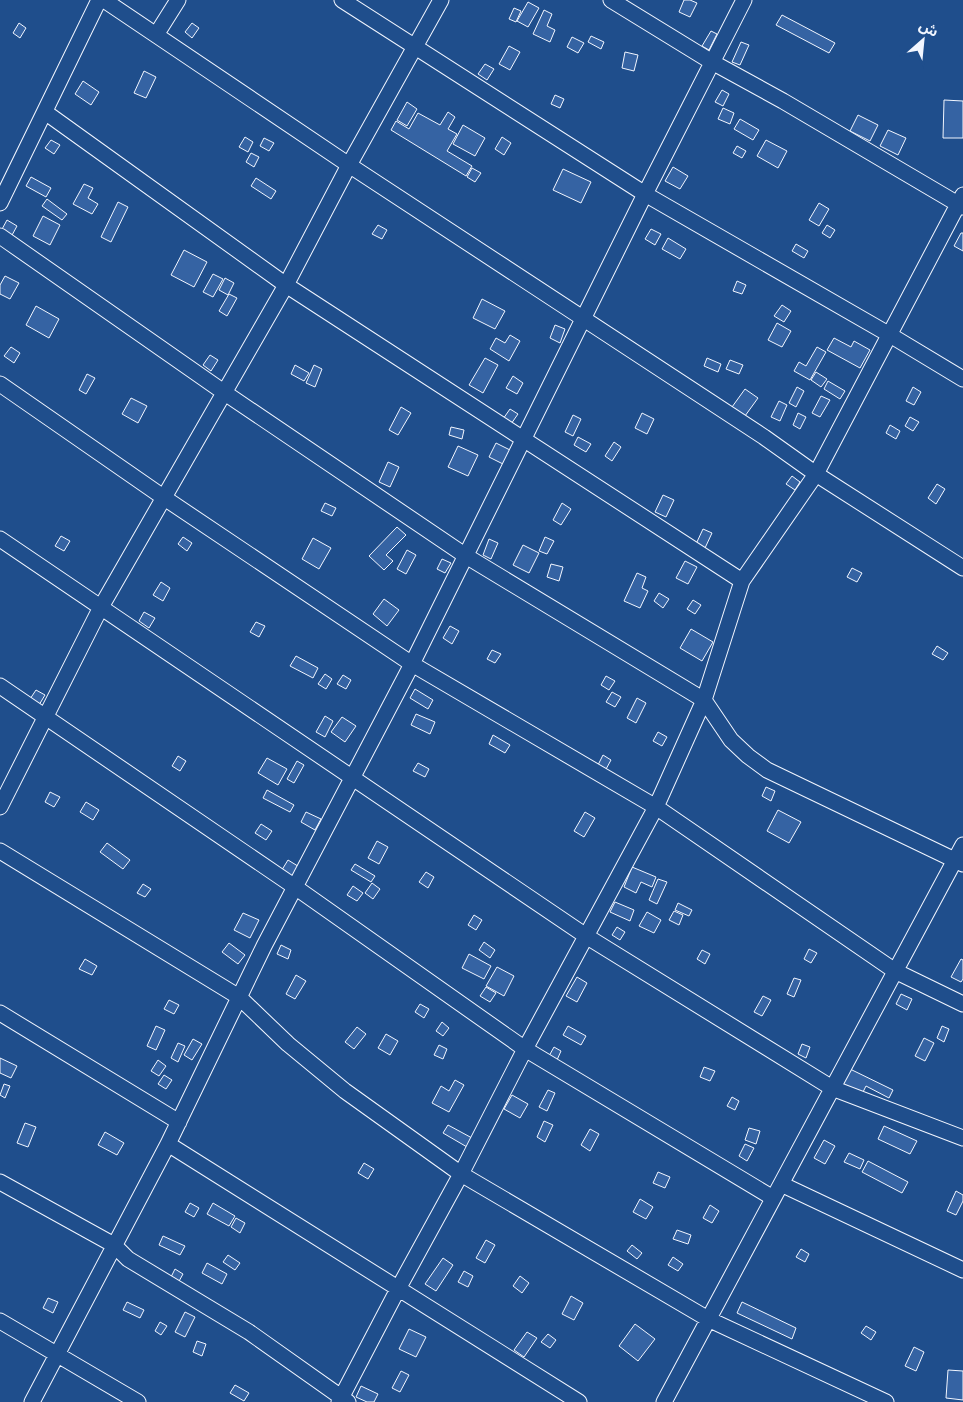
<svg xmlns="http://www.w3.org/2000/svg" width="963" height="1402" viewBox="0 0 963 1402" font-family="Quicksand,'Noto Sans Arabic',sans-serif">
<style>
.building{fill:#3563a3;stroke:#f2f6ff}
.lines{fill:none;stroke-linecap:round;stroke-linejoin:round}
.street-casing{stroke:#f2f6ff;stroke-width:17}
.street{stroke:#1f4e8c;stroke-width:15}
</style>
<rect width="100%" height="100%" fill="#1f4e8c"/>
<path class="building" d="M684 0H690L697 3 690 17 679 12Z
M528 2 539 8 528 27 517 21Z
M514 8 521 11 516 22 509 19Z
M544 10 552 14 547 26 555 30 550 42 533 34Z
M782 15 835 43 829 53 776 25Z
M19 23 26 28 20 38 13 33Z
M192 23 199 28 192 38 185 32Z
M711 31 717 34 709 50 702 46Z
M591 36 604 42 601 49 588 42Z
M572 37 584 43 578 53 567 47Z
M741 42 749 45 740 65 732 62Z
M509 46 520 52 510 70 499 64Z
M625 52 638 55 634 71 622 68Z
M485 64 494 69 487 80 478 74Z
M144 71 156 77 146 98 134 93Z
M83 81 99 92 91 105 75 94Z
M722 90 729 94 723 106 715 102Z
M555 95 564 99 560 108 551 104Z
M944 100 963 101V138H943Z
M407 102 417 109 407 126 397 120Z
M723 108 734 113 730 124 718 119Z
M448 112 455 117 448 129 457 134 447 151 472 166 466 176 391 130 396 121 409 129 418 113 440 125Z
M858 115 878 125 870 141 850 131Z
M740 119 759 130 753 140 734 129Z
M463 125 485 138 475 156 453 144Z
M888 130 906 138 898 155 880 146Z
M245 137 253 142 248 152 239 147Z
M502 137 511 143 504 155 495 149Z
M264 138 274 143 269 151 260 146Z
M51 140 60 145 54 154 45 148Z
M766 140 787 151 778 168 757 156Z
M737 146 746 151 742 158 733 153Z
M251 153 259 157 254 167 246 162Z
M673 167 688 176 680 189 665 181Z
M472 168 481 173 475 182 467 177Z
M563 169 591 182 581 203 553 190Z
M31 177 51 188 46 197 26 186Z
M256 178 276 191 271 199 251 186Z
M84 184 93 188 88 198 98 204 92 214 73 204Z
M47 199 67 214 62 220 42 206Z
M118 202 128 207 111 242 101 237Z
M819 203 829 209 819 226 809 220Z
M43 216 60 225 50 245 33 236Z
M7 220 17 226 11 237 1 231Z
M378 225 387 230 382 239 372 234Z
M827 225 835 230 830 238 822 233Z
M651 229 661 234 655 245 645 239Z
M961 233H963V251L954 246Z
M668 238 686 249 680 259 662 249Z
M796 244 808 251 804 258 792 251Z
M184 250 207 262 194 287 171 275Z
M213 274 223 279 213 297 203 292Z
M5 276 19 283 10 299 0 294V285Z
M225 278 234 283 228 295 219 290Z
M737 281 746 285 742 294 733 291Z
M229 294 237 298 227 316 219 311Z
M482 299 505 311 495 329 473 318Z
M782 305 791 311 784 322 774 316Z
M36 306 59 319 49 338 26 325Z
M777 323 791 331 782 347 768 340Z
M555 325 565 329 560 343 550 338Z
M510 335 520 341 509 361 490 349 496 338 505 343Z
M834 338 851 347 854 341 870 350 860 368 827 350Z
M11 347 20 353 14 363 4 356Z
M817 347 826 352 810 380 794 371 799 362 806 366Z
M210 355 218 360 211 371 203 365Z
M485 358 498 365 483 393 469 385Z
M707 358 721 364 718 372 704 366Z
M730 360 743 365 739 374 726 369Z
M295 365 309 373 304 381 291 374Z
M314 365 322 369 315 387 306 383Z
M816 372 827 379 821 387 811 380Z
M87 374 95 378 86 394 79 390Z
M513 376 523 383 517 394 506 388Z
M828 381 845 391 840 399 824 389Z
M797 387 804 391 796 407 789 403Z
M913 387 921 392 914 405 906 401Z
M745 389 758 398 745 416 732 407Z
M821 396 830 400 820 417 812 413Z
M131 398 147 406 138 423 122 414Z
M779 401 787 405 780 421 771 417Z
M401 407 411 413 398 435 389 430Z
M510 409 518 414 511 424 503 419Z
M642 413 654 419 647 434 635 428Z
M798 413 806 417 800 429 793 425Z
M573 415 581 419 573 436 565 432Z
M910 417 919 422 913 431 905 426Z
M890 425 900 431 896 439 886 433Z
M451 427 464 430 462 439 449 435Z
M578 437 591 444 586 452 574 445Z
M614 442 621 447 612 461 605 456Z
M496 443 512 451 505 465 489 457Z
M458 446 478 455 468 476 448 467Z
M388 462 399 467 390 487 379 482Z
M792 476 800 482 795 490 786 484Z
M937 484 945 489 936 504 928 498Z
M663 495 674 500 666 517 655 512Z
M325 503 336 508 332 516 321 511Z
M562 503 571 509 561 525 553 520Z
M397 527 406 535 386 555 393 561 384 570 369 556Z
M703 529 712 533 705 548 696 544Z
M61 536 70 541 64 551 55 546Z
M183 537 192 543 187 551 178 544Z
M545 537 554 541 547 554 539 551Z
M313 538 331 548 319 569 302 559Z
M489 539 498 543 491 559 483 555Z
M523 545 539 553 529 573 513 565Z
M407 550 416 555 406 574 397 569Z
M442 559 451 563 445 573 437 569Z
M685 561 697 567 688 584 676 578Z
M551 564 563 567 559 581 547 577Z
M852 568 862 573 857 582 847 577Z
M637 573 646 577 642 588 648 591 640 608 624 601Z
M161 582 170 588 163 601 153 595Z
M659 593 669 599 663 608 654 601Z
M384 599 399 610 387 626 373 614Z
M693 600 701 605 695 614 687 609Z
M144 612 155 618 149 628 139 621Z
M256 622 265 626 259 637 250 632Z
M450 626 459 631 452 644 443 638Z
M691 629 713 642 702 661 680 648Z
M937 646 948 653 943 660 932 654Z
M492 650 501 654 495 663 487 659Z
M296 656 318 668 313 678 290 666Z
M325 674 332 679 326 689 318 684Z
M343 675 351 680 346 689 337 684Z
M606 676 615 681 609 690 601 685Z
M415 689 433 700 428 709 410 698Z
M36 690 45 695 39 705 30 699Z
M612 692 621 697 615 707 606 702Z
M637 698 646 703 636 723 627 718Z
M416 714 435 722 430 734 411 725Z
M325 716 333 721 325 737 316 732Z
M342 717 356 726 345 742 331 732Z
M658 732 667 737 662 746 653 741Z
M493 735 510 745 505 753 489 744Z
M603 755 611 760 605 771 597 767Z
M178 756 186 761 180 771 172 766Z
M267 758 287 769 278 785 258 773Z
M297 761 304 765 294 783 287 779Z
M418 763 429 769 425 777 413 771Z
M766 787 775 791 771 801 762 796Z
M267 790 294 805 290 812 263 798Z
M50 792 60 797 54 807 45 802Z
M86 802 99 810 93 820 80 812Z
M778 810 801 822 789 843 767 831Z
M306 812 321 819 315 830 301 822Z
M585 812 595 818 584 837 574 831Z
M261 824 272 831 266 840 255 833Z
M377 841 388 847 379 864 368 858Z
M107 843 130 860 123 869 100 852Z
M288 860 301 868 294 881 280 873Z
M355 864 375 876 371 882 351 870Z
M632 867 656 877 652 887 641 882 636 893 624 887Z
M426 872 434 877 428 888 419 882Z
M658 879 667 882 657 904 649 900Z
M372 883 380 889 373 899 365 893Z
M143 884 151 889 145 897 137 893Z
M353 886 363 893 357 901 347 895Z
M615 902 634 910 630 921 610 912Z
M678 903 692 910 689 916 675 910Z
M674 911 683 915 679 925 669 920Z
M647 912 661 920 654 933 639 926Z
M243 913 259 920 250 938 234 930Z
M474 915 482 920 476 930 468 925Z
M617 927 625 932 620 940 612 935Z
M484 942 495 950 490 958 479 950Z
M229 943 245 955 238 964 222 952Z
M281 945 291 950 288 959 277 954Z
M809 949 817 953 811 963 804 959Z
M702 950 710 954 705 964 697 959Z
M469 954 491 966 484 979 462 968Z
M85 959 97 966 92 975 79 969Z
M961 959 963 960V979L961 982 951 977Z
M497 967 514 976 504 996 486 986Z
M296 975 306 981 295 999 286 994Z
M577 977 587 983 577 1002 566 996Z
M794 978 801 980 794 997 787 994Z
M486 987 496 993 490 1002 480 996Z
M901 994 912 999 907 1010 896 1004Z
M763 996 771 1000 762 1016 754 1012Z
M169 1000 179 1005 174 1014 164 1009Z
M420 1004 429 1009 424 1018 415 1012Z
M442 1022 449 1028 443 1036 436 1031Z
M156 1026 165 1030 156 1050 147 1046Z
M568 1026 586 1036 581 1045 563 1035Z
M942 1026 949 1029 944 1042 937 1038Z
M357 1027 366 1034 354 1049 345 1042Z
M386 1034 398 1041 390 1055 378 1048Z
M924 1038 934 1043 925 1061 915 1056Z
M193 1039 202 1044 192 1060 184 1055Z
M178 1043 185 1046 178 1062 171 1058Z
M802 1044 810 1047 806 1058 798 1054Z
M439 1045 447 1049 443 1059 434 1055Z
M554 1047 561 1051 557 1060 549 1056Z
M0 1058 17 1066 11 1078 0 1073Z
M158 1060 166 1066 159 1076 151 1071Z
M704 1067 715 1071 710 1081 700 1077Z
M850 1069 893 1090 889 1098 866 1086 861 1096 841 1086Z
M164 1075 172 1080 166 1089 158 1084Z
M455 1080 464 1085 449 1112 432 1103 441 1086 449 1091Z
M4 1084 10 1086 5 1098 0 1095Z
M548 1090 555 1093 547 1111 539 1107Z
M512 1095 528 1104 520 1118 504 1109Z
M732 1097 739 1101 735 1110 727 1106Z
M544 1121 553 1125 545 1142 537 1137Z
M25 1123 36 1127 28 1147 17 1143Z
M448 1125 472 1138 467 1147 443 1133Z
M884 1126 917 1141 910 1154 878 1139Z
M749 1128 760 1131 756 1144 745 1140Z
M590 1129 599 1134 590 1151 581 1145Z
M105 1132 124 1143 117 1155 98 1145Z
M824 1140 835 1146 825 1164 814 1158Z
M745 1144 754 1148 747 1161 739 1156Z
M849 1153 864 1160 860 1169 844 1162Z
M868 1161 908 1182 902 1193 862 1172Z
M364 1163 374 1169 368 1179 358 1173Z
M658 1172 670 1177 665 1188 653 1183Z
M956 1191 963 1195V1201L956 1215 947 1211Z
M640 1199 653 1207 646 1219 633 1212Z
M190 1203 199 1208 194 1217 185 1212Z
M213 1203 235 1216 229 1226 207 1214Z
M710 1205 719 1211 712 1223 703 1218Z
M236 1218 245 1223 240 1233 231 1227Z
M677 1230 691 1235 688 1244 673 1239Z
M163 1236 185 1246 180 1255 159 1245Z
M486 1240 495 1245 485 1263 476 1258Z
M632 1245 642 1253 637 1259 627 1251Z
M801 1249 809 1254 805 1262 796 1257Z
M228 1255 240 1263 235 1270 223 1262Z
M673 1257 683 1264 678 1271 668 1265Z
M443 1258 453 1265 436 1291 425 1284Z
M207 1263 227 1274 222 1284 202 1273Z
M175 1269 183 1274 178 1283 170 1279Z
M464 1271 473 1276 468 1287 458 1282Z
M520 1276 529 1283 522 1293 513 1286Z
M571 1296 583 1303 574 1320 562 1314Z
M48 1298 58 1302 53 1313 43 1308Z
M127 1302 144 1310 140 1318 123 1310Z
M742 1302 796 1328 792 1339 737 1313Z
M185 1312 195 1317 185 1337 175 1332Z
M160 1322 167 1326 161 1335 155 1331Z
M635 1324 655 1339 638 1361 619 1346Z
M866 1326 876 1332 871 1340 861 1333Z
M409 1329 426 1337 416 1357 399 1349Z
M527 1332 537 1338 524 1357 514 1350Z
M548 1334 556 1340 550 1348 541 1342Z
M197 1341 206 1344 202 1356 193 1352Z
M914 1347 924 1352 916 1371 905 1366Z
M948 1370 963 1371V1400L946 1398Z
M401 1371 409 1375 400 1392 392 1388Z
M235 1385 249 1393 244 1401 230 1393Z
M361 1386 378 1394 374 1402H367L356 1397Z"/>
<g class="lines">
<defs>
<path id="street" d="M104 0 349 165 764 437 816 474 742 581 704 700 731 740 748 756 767 770 963 864
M342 0 645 194 890 335 963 379
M611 0 712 62 783 101 963 207
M156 35 178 0
M45 112 286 285 742 581
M963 195 816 474 963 568
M0 203 99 0
M0 236 225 393 466 556 704 700 656 807 525 1049 461 1174 398 1289 339 1402
M0 384 163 497 412 664 656 807 895 971 963 1004
M0 539 586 936 832 1088 963 1138
M0 686 295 887 525 1049 773 1198
M0 807 101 607 286 285 349 165 441 0
M0 851 239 997 288 1044 345 1091 461 1174 708 1319 886 1402
M0 1013 179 1122
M168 1144 579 1402
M0 1182 114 1245 128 1259 249 1332 348 1402
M781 1184 963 1270
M0 1321 138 1402
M32 1402 168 1144 264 946 412 664 645 194 744 0
M664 1402 963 845"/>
</defs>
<use href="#street" class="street-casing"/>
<use href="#street" class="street"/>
</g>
<g transform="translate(923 40) rotate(27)" stroke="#1f4e8c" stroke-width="4" paint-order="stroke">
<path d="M0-4L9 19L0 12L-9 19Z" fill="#f2f6ff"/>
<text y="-8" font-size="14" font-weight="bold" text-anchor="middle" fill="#f2f6ff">ش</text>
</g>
</svg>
